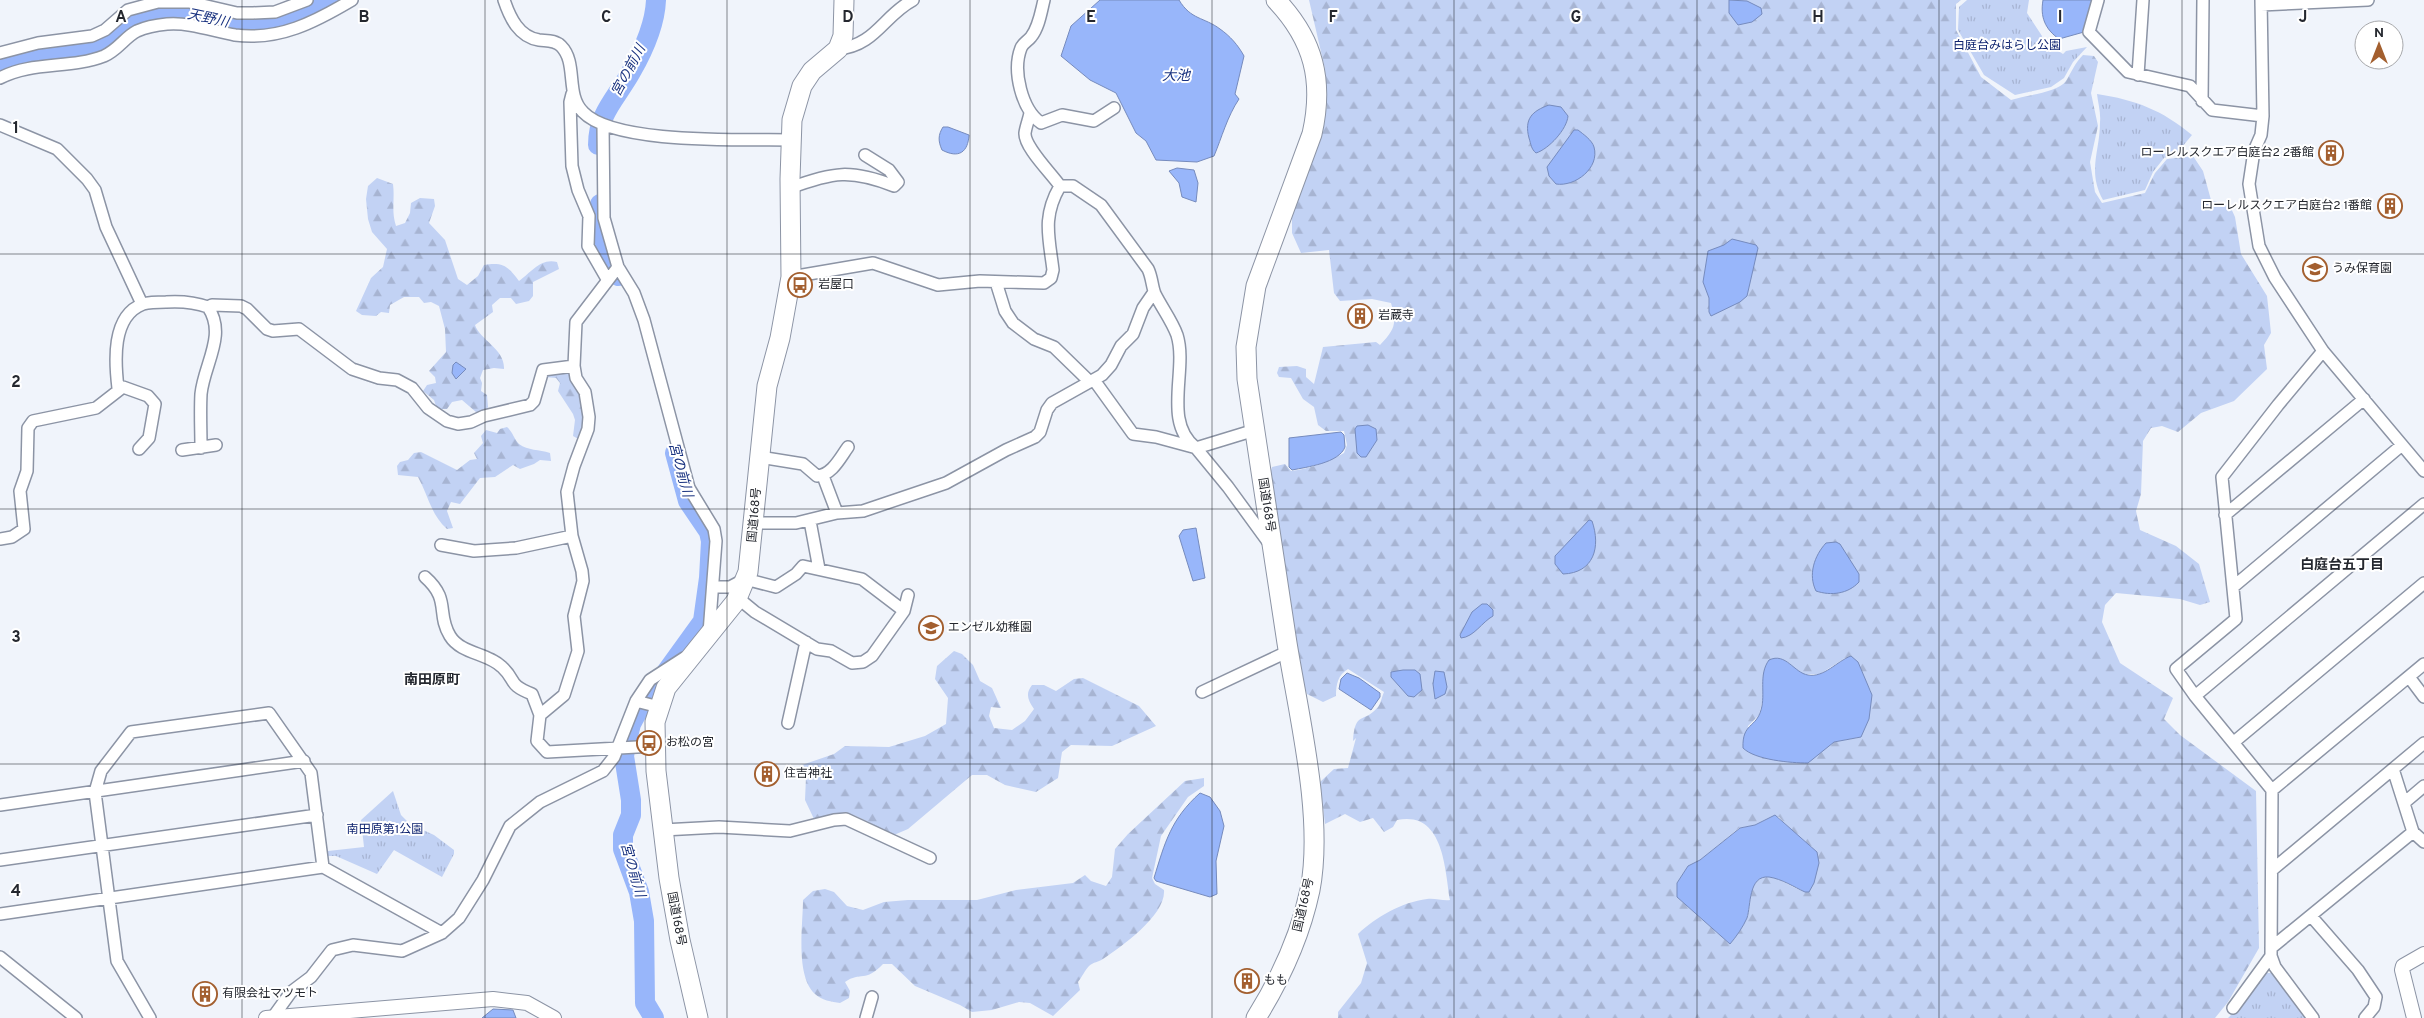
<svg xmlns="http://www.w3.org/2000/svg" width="2424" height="1018" viewBox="0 0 2424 1018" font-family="Overpass,'Noto Sans JP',sans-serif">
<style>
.forest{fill:url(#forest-firs);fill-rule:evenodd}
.park{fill:url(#park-tufts)}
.water{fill:#98b6fa;stroke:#768bbd}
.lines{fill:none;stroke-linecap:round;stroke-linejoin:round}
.river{stroke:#98b6fa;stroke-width:20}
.minor-casing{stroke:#8c94a5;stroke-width:14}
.tertiary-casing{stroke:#8c94a5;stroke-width:16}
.trunk-casing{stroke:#8c94a5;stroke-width:21}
.minor{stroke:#fff;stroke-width:11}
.tertiary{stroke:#fff;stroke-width:14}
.trunk{stroke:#fff;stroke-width:19}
.grid{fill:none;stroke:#25282f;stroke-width:1;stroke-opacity:0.55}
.labels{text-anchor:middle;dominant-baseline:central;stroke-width:4;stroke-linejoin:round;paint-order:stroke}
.park-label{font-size:12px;fill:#0e236f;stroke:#fff}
.poi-label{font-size:12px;fill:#25282f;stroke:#fff;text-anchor:start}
.street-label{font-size:12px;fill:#25282f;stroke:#fff}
.water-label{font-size:14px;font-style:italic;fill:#1a3380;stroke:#fff}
.neighbourhood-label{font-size:14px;font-weight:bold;fill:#25282f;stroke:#fff}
.grid-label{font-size:16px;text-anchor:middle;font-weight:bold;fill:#25282f;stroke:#fff;stroke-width:4;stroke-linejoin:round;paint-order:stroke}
</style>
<defs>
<pattern id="forest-firs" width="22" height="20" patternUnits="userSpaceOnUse" patternTransform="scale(1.25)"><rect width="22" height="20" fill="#c2d2f4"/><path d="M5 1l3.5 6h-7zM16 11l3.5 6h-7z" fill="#a7b4d2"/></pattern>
<pattern id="park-tufts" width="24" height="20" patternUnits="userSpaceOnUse" patternTransform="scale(1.25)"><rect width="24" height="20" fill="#c2d2f4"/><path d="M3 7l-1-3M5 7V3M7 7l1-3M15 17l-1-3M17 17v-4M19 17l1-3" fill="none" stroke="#a7b4d2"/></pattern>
</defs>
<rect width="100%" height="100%" fill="#f0f4fb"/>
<path class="forest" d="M1309 0H1961L1956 4V30L1981 77 2011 100C2026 95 2057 93 2066 81 2072 71 2075 63 2083 55L2094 56 2098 62 2091 93 2098 126 2090 162 2095 192 2102 203 2145 193 2155 173 2167 159 2193 156 2203 171 2211 200 2230 206 2235 217 2241 254 2267 296 2271 333 2264 345 2267 369 2234 401 2201 413 2178 432 2162 426 2151 428 2143 441 2141 494 2136 511 2140 530 2176 546 2199 564 2210 602 2200 605 2180 599 2116 593 2105 605 2102 622 2120 663 2173 698 2164 719 2180 735 2256 791 2259 948 2228 1002 2215 1018H1338V1012L1361 983 1367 963 1358 934C1376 917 1402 902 1427 899 1435 898 1443 901 1450 900 1445 870 1444 810 1397 820L1393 827 1384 832 1373 818 1360 822 1345 814 1325 824 1320 782 1334 769 1348 768 1356 738 1353 741C1355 710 1364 724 1378 707 1381 703 1382 696 1384 692L1348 669C1338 675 1336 684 1336 696L1323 702 1307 694 1296 660 1270 474 1272 467 1285 464 1291 471C1310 469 1328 462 1344 453L1347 445 1344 431H1326L1318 425 1314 407 1303 399 1291 378 1279 377 1277 373 1279 367 1297 366 1306 369V377L1314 384 1323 347 1376 342 1380 345C1395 329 1397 324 1391 303L1372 299 1340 301 1334 293 1329 250 1301 253 1292 233V214L1327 107 1325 69ZM1845 658 1858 662 1865 682 1871 691 1857 738 1834 742 1816 755 1785 762 1746 750 1748 726 1759 715 1763 699 1804 674H1820ZM1771 817H1779L1796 836 1812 847 1809 892C1795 891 1783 879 1769 877 1748 875 1751 906 1747 918 1743 927 1736 937 1730 944L1677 897V883L1688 866 1700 860 1739 828 1755 825Z
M377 178 393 184C395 199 391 211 396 226L405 223 410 213 411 203 420 198 434 199 435 206 429 223 445 240 458 279 467 285 478 276 484 265C503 262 508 266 519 281 532 272 540 258 557 262L559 269 533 282V296L529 301 516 304 511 298H500L492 305 493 312 475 325C480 340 505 349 504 369L494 368 483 370 480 378 482 383 481 391 487 395 488 407 485 412H476L462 400 452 402 447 409H437L434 400 423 391 427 385 436 383 435 377 429 371 446 352 445 329 439 306 431 302 424 303 419 297H404L390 305 389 313 381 312 376 316 362 315 356 311 371 278 383 267 387 249 372 232 368 219 366 199 368 186Z
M558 369 572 372 587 414 580 440 573 436 575 420 573 414 558 391 560 383 556 378 545 377 547 372Z
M507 427C513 432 514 439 519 444 528 451 539 449 550 453L551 461 540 460 534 464 520 469 513 465 495 477 480 478 460 504 451 502 447 511 453 528 447 529C431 515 428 495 418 477L398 475 397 466 400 462 408 460 414 453 421 452 457 470 470 460 477 459 474 453 483 443 481 436 486 430 497 433 500 429Z
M954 651 962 654 973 665 980 681 992 688 1001 708 991 707 989 716 994 728 1012 730 1025 721 1034 709C1028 700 1025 694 1032 685H1044L1056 691 1074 679 1083 678 1139 706 1156 726 1112 746 1071 745 1062 752 1058 778 1036 792 1005 785 987 775H972L908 829 894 835 856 816 844 813 814 819 805 800 806 777 799 766 834 754 845 746 889 747 925 736 946 724 948 698 935 679 937 666Z
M1204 778V786L1188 797 1161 836 1152 878 1155 884 1164 890C1166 915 1122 946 1103 959 1099 962 1093 962 1089 966 1085 970 1082 977 1078 982L1080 990 1053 1016 1030 1003 1019 1002 992 1010 972 1012 960 1005 915 986 892 964H883C865 983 861 971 845 982L850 991 849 998 840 1003C832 1002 821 1000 815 994 795 976 803 925 803 900L813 891 825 889 834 892 847 906 863 910 884 902 908 900H977L1016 890 1073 883 1085 875 1091 881 1106 886 1112 877 1115 849 1128 834 1185 781Z"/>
<path class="park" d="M1967 0H2029L2027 13 2042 36 2041 40 2063 54 2066 51 2087 47 2073 62 2064 78 2051 87 2015 95 1984 75 1958 30 1959 7Z
M2097 94C2136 100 2162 110 2192 135L2177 153 2164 158 2153 172 2145 190 2103 200C2087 171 2100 152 2100 122 2101 113 2098 103 2097 94Z
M393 791 401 815 410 824 434 835 454 850V854L442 877 394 850 377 874 336 856H326L328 851 364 847 361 820Z
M2265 973H2273L2307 1018H2228L2235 1011 2238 1013Z"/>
<path class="water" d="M1100 0H1179C1191 20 1204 17 1220 29 1230 36 1238 45 1244 56L1235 94 1239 99C1227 117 1222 137 1214 156L1197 162 1156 160 1146 141 1136 133 1116 93 1090 80 1061 56 1071 26Z
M1729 0 1747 1 1761 8 1762 14 1752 22 1738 25 1729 13Z
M2043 0H2092L2084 32 2059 39C2045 29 2040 17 2043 0Z
M1549 105 1561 107 1568 116C1567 129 1549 149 1536 153 1531 149 1531 144 1529 138 1524 119 1532 111 1549 105Z
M943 127H948L969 135C968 152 959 159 942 150 938 141 938 135 943 127Z
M1574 130H1578C1583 134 1592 140 1594 147 1600 168 1575 187 1556 184L1549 176 1547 167Z
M1177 168 1194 170 1198 183 1196 202 1182 197 1179 183 1169 171Z
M1732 239 1756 245 1758 248 1747 296 1740 302 1711 316 1709 312V298L1703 282 1708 251 1724 245Z
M456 362 466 369 456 379 452 373 453 365Z
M1368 425 1376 429 1377 440 1366 457H1361L1357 453 1355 429 1357 426Z
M1341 432 1344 435 1345 447C1339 463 1307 467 1292 470L1289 467V438Z
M1589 520 1592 521C1601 547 1594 573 1563 574L1555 564V556Z
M1196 528 1205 578 1193 581 1179 536 1183 530Z
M1836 542 1840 544 1859 574V582C1848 594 1831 596 1816 591 1808 575 1814 556 1826 543Z
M1482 604H1487L1493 610V616C1482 622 1474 637 1461 638L1460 635 1472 612Z
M1851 656 1858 662 1872 695 1869 719 1861 737 1834 742 1808 763C1791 763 1755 760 1743 748 1742 723 1756 728 1761 710 1766 694 1758 675 1769 660 1786 652 1794 673 1808 675 1824 678 1837 661 1851 656Z
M1403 670H1415L1420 674 1422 690 1414 697 1408 696 1391 677V672Z
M1435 671 1444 672 1447 687 1445 694 1435 699 1433 684Z
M1347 673 1359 678 1380 693V697L1371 710 1339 689 1341 679Z
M1200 793 1210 797 1220 811 1224 826 1216 861 1217 894 1210 897 1156 881 1154 878C1165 842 1171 819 1200 793Z
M1775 815 1817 852 1819 863 1814 883 1809 892H1805C1794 887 1782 879 1769 877 1748 875 1751 906 1747 918 1743 927 1736 937 1730 944L1677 897V883L1688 866 1700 860 1740 828 1755 825Z
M493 1009 513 1010 516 1018H482Z"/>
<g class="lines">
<path class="river" d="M0 64C28 50 61 59 90 49 114 40 130 17 156 12 173 9 192 16 209 20 260 30 288 26 333 0
M598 145C598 113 616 99 631 72 643 51 655 25 656 0
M600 204C600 229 605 255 618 276
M654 1018 645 1003 644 921 639 892 623 849V835L631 815V800L624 756 626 744 631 724 638 711 703 621 709 578 711 541 709 532 688 501 675 453"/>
<defs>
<path id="minor" d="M504 0C510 18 519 37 539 40 547 41 555 40 561 46 578 63 565 94 583 112 614 145 745 139 791 140
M1044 0C1041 12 1039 27 1031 37 1028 41 1023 43 1021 48 1012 71 1022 110 1041 123L1062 115 1094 121 1114 108
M2098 0 2089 32 2128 72 2190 86 2212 110 2263 116
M2261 0 2263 116 2261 135 2254 151 2249 184 2259 246 2275 278 2323 351 2424 471
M2261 5 2368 0
M838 49C875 46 884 15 913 0
M0 53 38 43 92 36 105 30 128 10 158 2H189L237 13H253L275 12 307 0
M2138 75 2143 0
M0 78C32 61 71 69 104 56 118 50 125 37 137 31 146 27 157 25 167 24 189 22 213 31 235 35 279 41 315 22 352 0
M572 94 570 102 572 166 578 190 589 216 588 246 607 279
M2202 101 2203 0
M1030 113C1029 119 1026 126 1025 133 1024 147 1052 174 1060 186H1073L1101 205 1148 269C1152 277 1152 287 1155 294 1162 308 1172 321 1177 335 1188 370 1162 422 1196 448L1255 430
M0 125 57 149 87 179 95 190 106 227 142 304
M603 125 604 218 618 267 576 322 574 366 576 378 585 392 589 417 588 429 574 466 567 492 572 536 582 571 583 581 574 616 578 651 564 695 540 715 537 741 547 752 655 746
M790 188C833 172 851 169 894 186L898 182 889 170 865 155
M618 267 634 293 644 320 689 488 714 529 716 541 709 633
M791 277 873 263 938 285 980 281 1044 283 1051 278 1053 270C1049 237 1042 217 1060 186
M996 282 1005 311 1013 323 1034 339 1054 347 1090 382
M208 307 212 305 241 306 247 309 267 329 273 331 299 329 352 369 379 378 397 380 412 388 428 408 447 421 458 424 471 422 484 416 530 405 534 401 543 370 574 366
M1094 380 1133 434 1156 437 1193 447
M118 388C115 363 111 316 143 304 150 302 159 302 166 302 181 301 194 302 208 307 227 335 204 364 201 394 200 412 201 430 201 448
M1196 448 1228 487 1271 546
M182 450 216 445
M760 457 803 464 817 476C832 475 840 458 848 447
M823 476 837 513
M2225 515 2364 399
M810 521 819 569
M754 523H796L837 513 863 511 946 483 1006 450 1035 437 1040 432 1047 410 1052 403 1102 375 1111 365 1121 346 1133 334 1143 308 1154 292
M0 539 12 537 24 529 20 491 27 471 28 428 33 421 96 408 123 387 148 396 155 404 149 438 139 449
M441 545 474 551 516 548 572 536
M425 577C451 600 436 613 450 636 461 654 488 653 502 667 517 681 507 684 532 694L540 715
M713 587H730L745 579 776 587 796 574 803 566 862 579 904 611
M2233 587 2402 445
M738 598 755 612 817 649 831 651 852 663 863 662 872 656 904 611 908 595
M2409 677 2424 697
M1202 692 1289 651
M2195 696 2424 504
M636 701 659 707
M788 723 806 642
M2234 742 2424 583
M2272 790 2424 664
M2404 803 2424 786
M0 805 304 761
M663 830 719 827 790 831 834 820 846 819 930 858
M2413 832 2424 842
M0 860 317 815
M2272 870 2424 743
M0 914 323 867 442 933
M2311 916 2358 970 2376 997 2374 1007 2365 1018
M2271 948 2413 832 2393 769
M0 957 76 1018
M2233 1008 2271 956
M273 1017 291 992 311 977 332 950 353 945 402 951 442 933 459 918 483 880 510 826 540 802 603 771 614 757 636 701 650 680 684 658
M150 1018 117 961 95 792 101 771 131 732 269 713 311 773 323 867
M866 1018 872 997
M2313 1018 2275 967 2271 956 2272 790 2195 696 2176 669 2236 619 2222 477 2278 405 2323 351"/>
<path id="tertiary" d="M266 1018 493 999 527 1003 554 1018
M2414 1018 2402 970 2403 966 2424 954"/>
<path id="trunk" d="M698 1018 680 940 669 878 656 771 655 722 666 688 736 601 748 572 767 386 780 338 791 277 790 179 792 120 802 86 812 71 838 49 843 36 844 0
M1256 1018C1281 978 1300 937 1310 890 1324 818 1299 717 1287 643 1273 555 1260 467 1247 379L1246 347 1256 286 1312 134C1324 81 1314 40 1276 0"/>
</defs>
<use href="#minor" class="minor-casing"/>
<use href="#tertiary" class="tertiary-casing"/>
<use href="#trunk" class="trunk-casing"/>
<use href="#minor" class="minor"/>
<use href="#tertiary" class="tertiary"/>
<use href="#trunk" class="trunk"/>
</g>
<path class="grid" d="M242 0V1018M485 0V1018M727 0V1018M970 0V1018M1212 0V1018M1454 0V1018M1697 0V1018M1939 0V1018M2182 0V1018M0 254H2424M0 509H2424M0 764H2424"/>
<defs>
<symbol id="building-ring" viewBox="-11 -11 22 22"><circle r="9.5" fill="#fff" stroke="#a35f2f" stroke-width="1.5"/><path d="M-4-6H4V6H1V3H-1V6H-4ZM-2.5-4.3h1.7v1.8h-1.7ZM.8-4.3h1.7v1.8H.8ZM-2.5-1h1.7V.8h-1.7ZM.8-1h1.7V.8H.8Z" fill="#a35f2f"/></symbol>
<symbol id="school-ring" viewBox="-11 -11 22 22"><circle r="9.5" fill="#fff" stroke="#a35f2f" stroke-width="1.5"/><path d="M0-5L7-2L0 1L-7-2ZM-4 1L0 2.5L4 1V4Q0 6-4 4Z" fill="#a35f2f"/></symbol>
<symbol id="bus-ring" viewBox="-11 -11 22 22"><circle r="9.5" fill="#fff" stroke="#a35f2f" stroke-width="1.5"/><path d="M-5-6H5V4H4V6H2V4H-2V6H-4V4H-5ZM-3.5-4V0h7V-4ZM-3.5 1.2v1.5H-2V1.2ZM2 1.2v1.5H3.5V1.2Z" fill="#a35f2f"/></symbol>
</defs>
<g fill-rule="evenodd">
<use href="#building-ring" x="2317" y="139" width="28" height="28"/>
<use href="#building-ring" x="2376" y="192" width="28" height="28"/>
<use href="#school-ring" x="2301" y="255" width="28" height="28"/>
<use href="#bus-ring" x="786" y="271" width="28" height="28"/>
<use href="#building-ring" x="1346" y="302" width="28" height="28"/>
<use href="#school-ring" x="917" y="614" width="28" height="28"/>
<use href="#bus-ring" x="635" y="729" width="28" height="28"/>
<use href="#building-ring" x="753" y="760" width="28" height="28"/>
<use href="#building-ring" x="1233" y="967" width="28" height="28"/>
<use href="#building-ring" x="191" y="980" width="28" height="28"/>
</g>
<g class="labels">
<g class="park-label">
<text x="2007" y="46">白庭台みはらし公園</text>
<text x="385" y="830">南田原第1公園</text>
</g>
<g class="poi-label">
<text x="2314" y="153" text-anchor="end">ローレルスクエア白庭台2 2番館</text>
<text x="2372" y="206" text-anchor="end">ローレルスクエア白庭台2 1番館</text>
<text x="2332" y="269">うみ保育園</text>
<text x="818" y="285">岩屋口</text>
<text x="1378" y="316">岩蔵寺</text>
<text x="948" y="628">エンゼル幼稚園</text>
<text x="666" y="743">お松の宮</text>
<text x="784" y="774">住吉神社</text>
<text x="1264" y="981">もも</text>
<text x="222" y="994">有限会社マツモト</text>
</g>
<g class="street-label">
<text transform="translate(1266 505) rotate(81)">国道168号</text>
<text transform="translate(755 515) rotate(-85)">国道168号</text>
<text transform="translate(1304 905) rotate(-77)">国道168号</text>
<text transform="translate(676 919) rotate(79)">国道168号</text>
</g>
<g class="water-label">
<text transform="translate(208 19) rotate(12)">天野川</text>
<text transform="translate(629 71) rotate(-62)">宮の前川</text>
<text x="1176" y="76">大池</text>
<text transform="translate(680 470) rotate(75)">宮の前川</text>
<text transform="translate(632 870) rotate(74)">宮の前川</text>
</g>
<g class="neighbourhood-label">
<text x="2342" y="565">白庭台五丁目</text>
<text x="432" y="680">南田原町</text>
</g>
</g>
<g class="grid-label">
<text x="121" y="22">A</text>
<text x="364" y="22">B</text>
<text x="606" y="22">C</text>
<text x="848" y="22">D</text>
<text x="1091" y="22">E</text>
<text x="1333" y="22">F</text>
<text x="1576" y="22">G</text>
<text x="1818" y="22">H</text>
<text x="2060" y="22">I</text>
<text x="2303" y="22">J</text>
<text x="16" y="133">1</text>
<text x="16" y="387">2</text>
<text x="16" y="642">3</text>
<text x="16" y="896">4</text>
</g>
<g transform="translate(2379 45)"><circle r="24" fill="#ffffff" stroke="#a8a9ac"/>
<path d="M0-4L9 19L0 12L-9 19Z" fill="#a35f2f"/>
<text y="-8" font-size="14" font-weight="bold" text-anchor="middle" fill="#25282f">N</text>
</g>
</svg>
